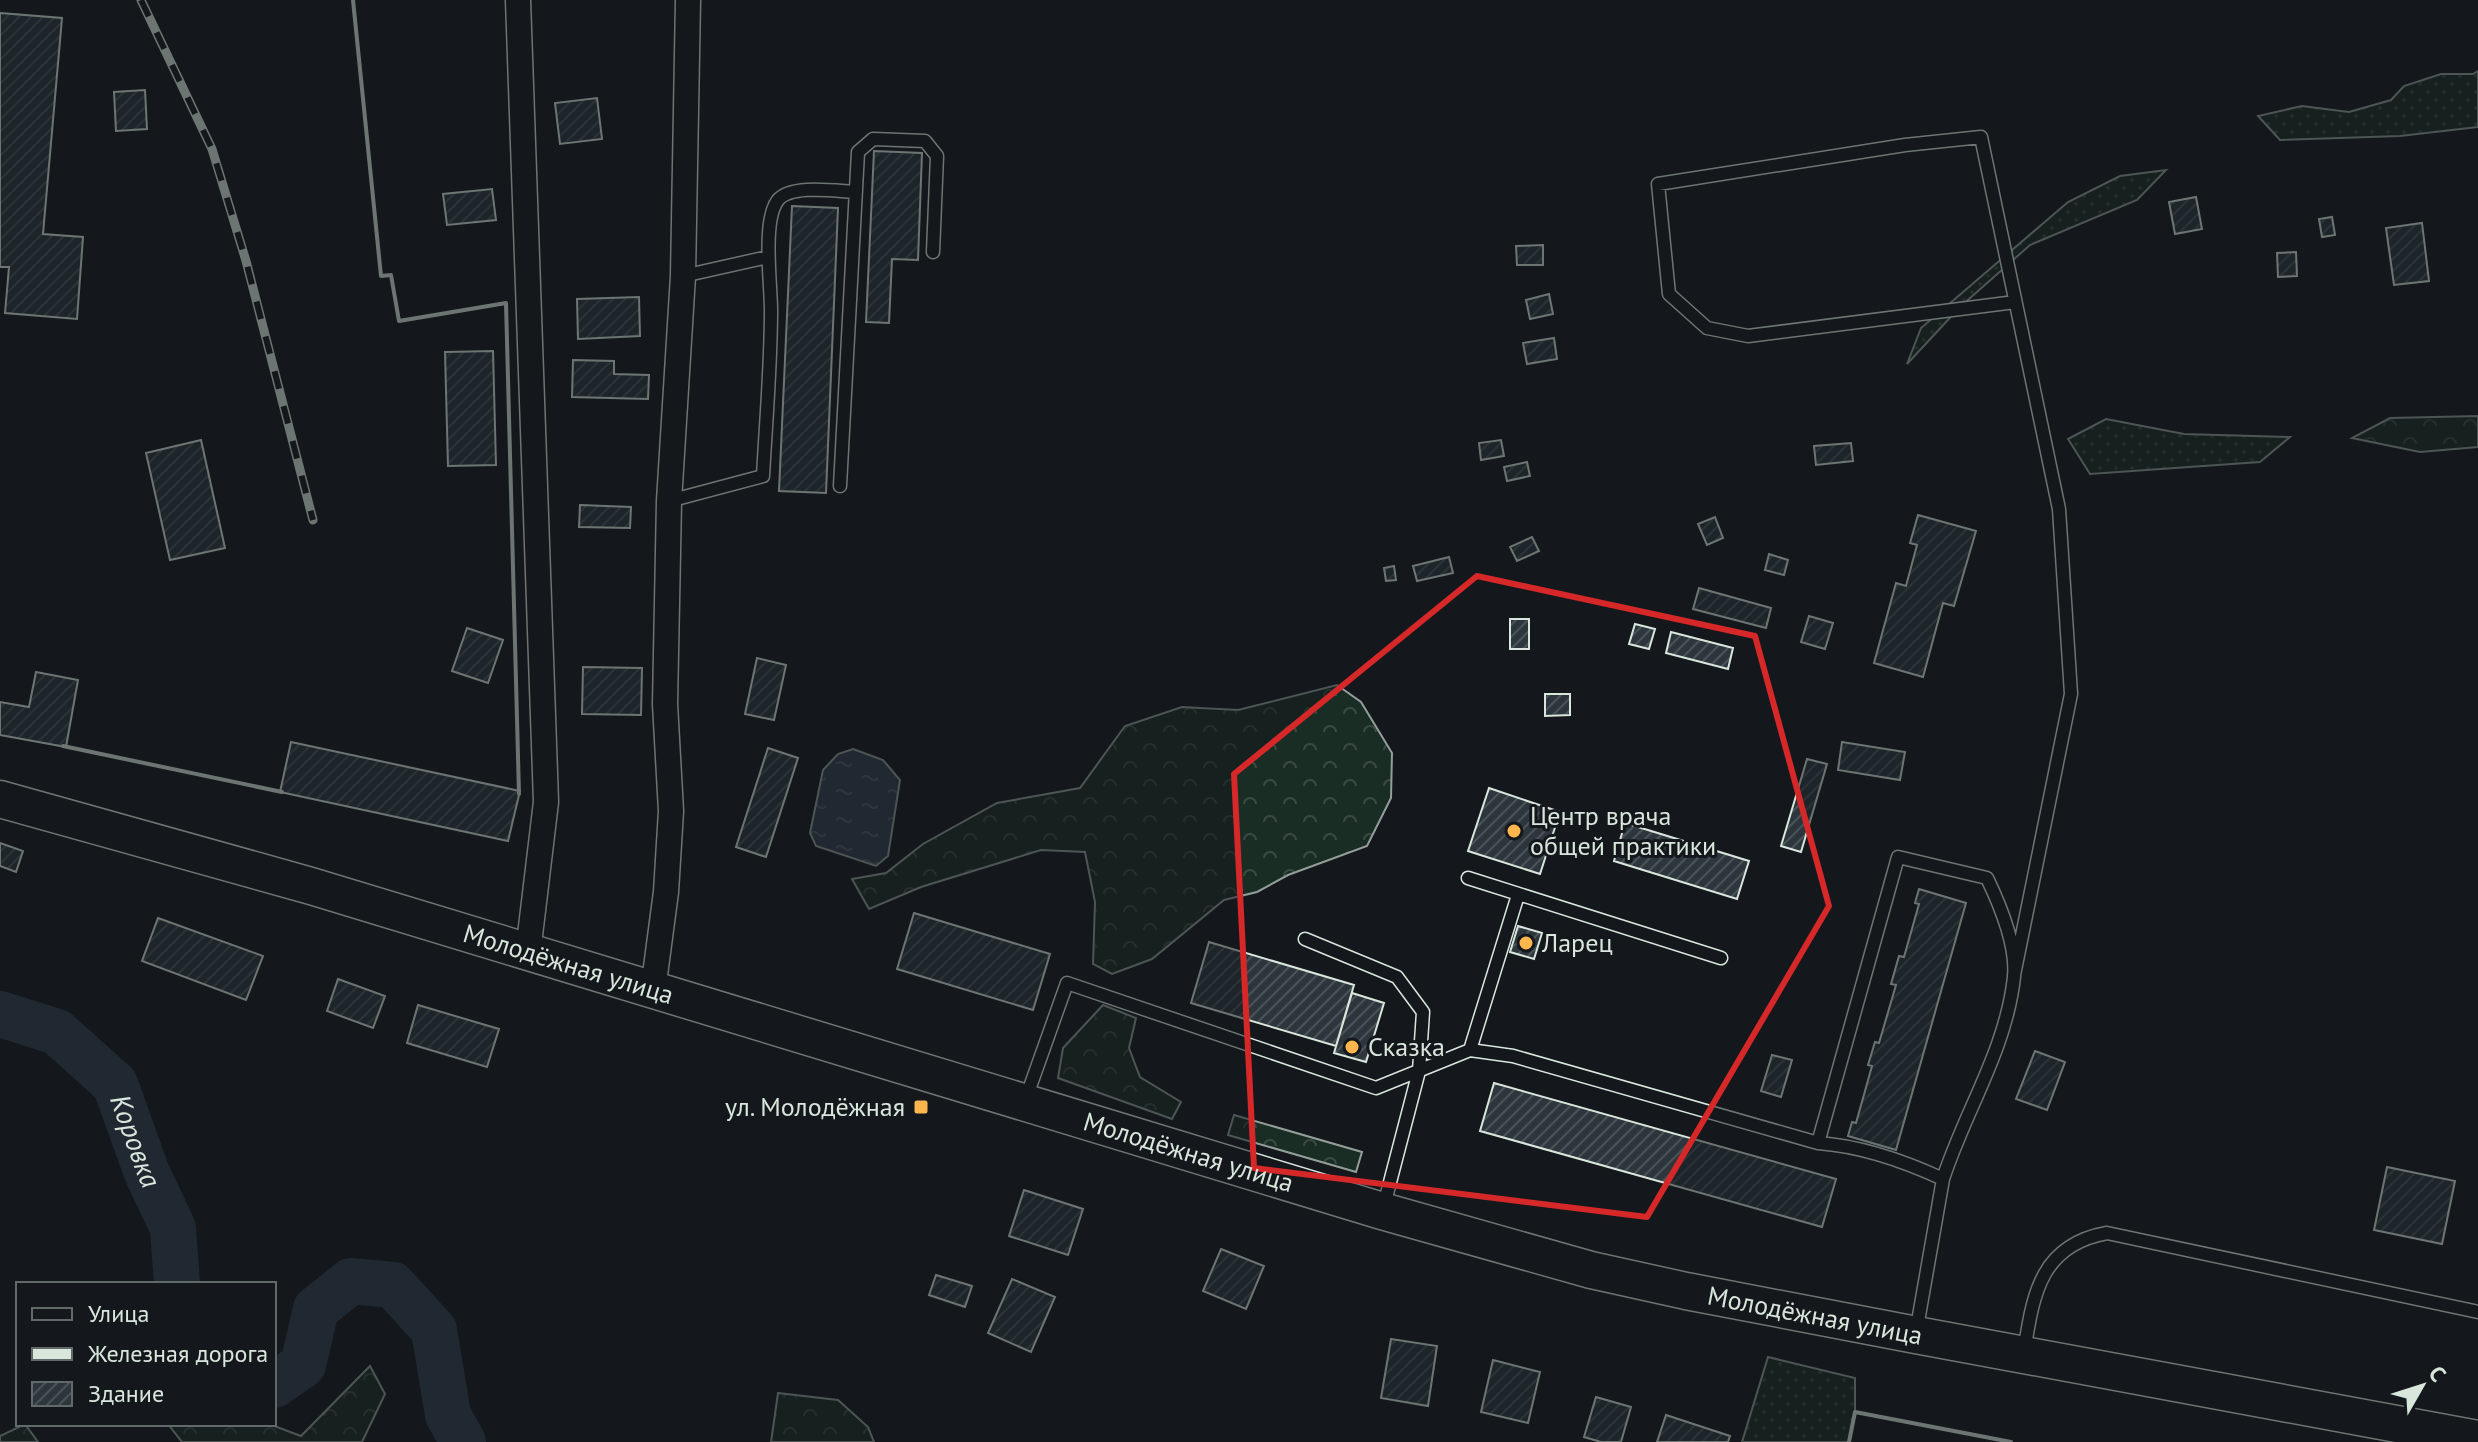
<svg xmlns="http://www.w3.org/2000/svg" width="2478" height="1442" font-family="'PT Sans',sans-serif">
<style>
.grass{fill:url(#grass-dots);stroke:#939e99;stroke-width:2}
.forest{fill:url(#forest-crowns);stroke:#939e99;stroke-width:2}
.water{fill:url(#water-ripples);stroke:#939e99;stroke-width:2}
.lines{fill:none;stroke-linecap:round;stroke-linejoin:round}
.river{stroke:#2f3f4d;stroke-width:46}
.building{fill:url(#building-hatch);stroke:#d8e6dc;stroke-width:2}
.service-casing{stroke:#d8e6dc;stroke-width:15}
.minor-casing{stroke:#d8e6dc;stroke-width:27}
.primary-casing{stroke:#d8e6dc;stroke-width:39}
.service{stroke:#14181c;stroke-width:12}
.minor{stroke:#14181c;stroke-width:24}
.primary{stroke:#14181c;stroke-width:36}
.rail-casing{stroke:#d8e6dc;stroke-width:9}
.rail{stroke:#14181c;stroke-width:6;stroke-dasharray:18;stroke-linecap:butt}
.wall{stroke:#d8e6dc;stroke-width:4}
.marked{fill:none;stroke:#d62828;stroke-width:6;stroke-linejoin:round}
.poi-dot{fill:#ffb74d;stroke:#14181c;stroke-width:3}
.labels{text-anchor:middle;stroke-width:6;stroke-linejoin:round;paint-order:stroke}
.poi-label{font-size:26px;fill:#d8e6dc;stroke:#14181c;text-anchor:start}
.street-label{font-size:26px;fill:#d8e6dc;stroke:#14181c}
.water-label{font-size:28px;font-style:italic;fill:#d8e6dc;stroke:#14181c}
</style>
<defs>
<pattern id="grass-dots" width="8" height="8" patternUnits="userSpaceOnUse" patternTransform="scale(2)"><rect width="8" height="8" fill="#1a2d24"/><path d="M2 2h.1M6 6h.1" fill="none" stroke="#3b4b43" stroke-width="1.8" stroke-linecap="round"/></pattern>
<pattern id="forest-crowns" width="20" height="18" patternUnits="userSpaceOnUse" patternTransform="scale(2)"><rect width="20" height="18" fill="#1a2d24"/><path d="M2 6a3 3 0 1 1 6 0M12 15a3 3 0 1 1 6 0" fill="none" stroke="#3b4b43"/></pattern>
<pattern id="water-ripples" width="26" height="14" patternUnits="userSpaceOnUse" patternTransform="scale(2)"><rect width="26" height="14" fill="#2f3f4d"/><path d="M2 4q2-2 4 0t4 0M15 11q2-2 4 0t4 0" fill="none" stroke="#4c5b66"/></pattern>
<pattern id="building-hatch" width="6" height="6" patternUnits="userSpaceOnUse" patternTransform="scale(2)"><rect width="6" height="6" fill="#2c363c"/><path d="M-1 1l2-2M0 6l6-6M5 7l2-2" fill="none" stroke="#4a5358"/></pattern>
</defs>
<rect width="100%" height="100%" fill="#14181c"/>
<path class="grass" d="M2478,71V127L2400,136L2280,140L2258,116L2302,106L2349,112L2391,100L2404,86L2441,74H2473Z
M2166,170L2137,200L2030,245L1960,307L1907,364L1921,328L2068,202L2120,176Z
M2106,419L2184,434L2290,437L2260,462L2090,474L2068,439Z
M1768,1357L1855,1378V1412L1849,1442H1742Z"/>
<path class="forest" d="M2478,416V447L2420,452L2352,438L2390,418Z
M1337,685L1361,702L1392,753L1391,798L1367,846L1288,875L1257,892L1224,900L1152,959L1112,974L1093,964L1095,902L1085,852L1041,850L921,887L869,909L852,879L886,873L923,844L997,803L1080,788L1125,726L1182,707L1238,710Z
M1103,1005L1136,1018L1129,1048L1140,1077L1181,1102L1172,1119L1058,1078L1063,1048Z
M1234,1115L1362,1152L1356,1172L1228,1135Z
M370,1366L385,1394L362,1442H182L168,1424H269L301,1436Z
M778,1393L838,1400L868,1427L874,1442H771Z
M25,1424L38,1442H0V1436Z"/>
<path class="water" d="M853,749L883,760L900,780L888,856L876,866L816,846L810,833L823,770L838,754Z"/>
<g class="lines">
<g class="river">
<path id="s1" d="M0,1014L57,1032L115,1084L147,1173L173,1228L177,1284"/>
<path d="M274,1385L303,1365L316,1309L351,1281L393,1285L434,1330L448,1415L463,1442"/>
</g>
</g>
<path class="building" d="M0,13L62,18L43,234L83,237L77,319L5,313L9,267H0Z
M145,90L147,129L116,131L114,92Z
M597,98L602,139L560,144L555,103Z
M874,151L922,153L918,260L892,259L889,323L866,322Z
M492,189L496,220L447,225L443,194Z
M2196,197L2202,229L2175,234L2169,202Z
M792,206L838,208L826,493L779,491Z
M2332,217L2335,235L2322,237L2319,219Z
M2422,223L2429,281L2394,285L2386,228Z
M1543,245V265H1517L1516,246Z
M2296,252L2297,276L2278,277L2277,253Z
M1549,294L1553,314L1530,319L1526,300Z
M639,297L640,336L578,339L577,299Z
M1554,338L1557,359L1527,364L1523,343Z
M493,351L496,465L448,466L445,352Z
M573,360L614,361V374L649,375L648,399L572,397Z
M201,440L225,548L170,560L146,453Z
M1501,440L1504,456L1481,460L1479,443Z
M1851,443L1853,461L1816,465L1814,446Z
M1527,462L1530,476L1507,481L1504,467Z
M580,505L631,507L630,528L579,527Z
M1918,515L1976,531L1954,606L1943,603L1923,677L1874,663L1896,583L1906,586L1917,545L1910,543Z
M1715,517L1723,538L1707,545L1698,524Z
M1532,537L1539,551L1517,561L1510,547Z
M1769,554L1788,560L1784,575L1765,570Z
M1449,557L1453,573L1417,581L1413,566Z
M1394,566L1396,580L1386,581L1384,568Z
M1699,588L1771,608L1766,628L1693,609Z
M1809,616L1833,623L1825,649L1801,642Z
M1510,619H1529V649H1510Z
M1635,624L1655,629L1649,649L1629,644Z
M467,628L503,640L488,683L452,671Z
M1671,632L1733,648L1728,669L1666,653Z
M757,658L786,665L774,720L745,714Z
M583,667L642,668L641,715L582,714Z
M36,672L78,680L66,747L0,735V702L29,707Z
M1545,694H1570V715L1545,716Z
M291,742L520,791L508,841L280,792Z
M1842,742L1905,752L1900,780L1838,770Z
M768,748L798,758L766,857L736,847Z
M1807,759L1827,764L1801,852L1781,846Z
M1489,788L1560,812L1540,874L1468,851Z
M1625,823L1749,861L1737,899L1614,861Z
M0,843L23,851L16,872L0,866Z
M1919,889L1966,903L1896,1150L1848,1136L1852,1122L1856,1123L1872,1066L1868,1065L1875,1042L1879,1043L1896,985L1891,984L1899,956L1904,957L1919,904L1915,903Z
M914,913L1050,954L1033,1010L897,969Z
M158,918L263,956L246,1000L142,961Z
M1518,926L1542,933L1534,959L1510,952Z
M1209,942L1354,985L1336,1046L1191,1003Z
M338,979L385,996L373,1028L327,1011Z
M1352,993L1384,1003L1366,1062L1334,1053Z
M418,1005L499,1029L487,1067L407,1043Z
M2035,1051L2065,1062L2047,1110L2016,1099Z
M1772,1055L1792,1060L1781,1097L1761,1091Z
M1494,1083L1836,1179L1822,1227L1480,1131Z
M2387,1167L2455,1181L2442,1244L2374,1230Z
M1024,1190L1083,1209L1068,1255L1009,1236Z
M1221,1249L1264,1266L1246,1309L1203,1291Z
M936,1275L972,1286L965,1307L929,1295Z
M1012,1279L1055,1297L1031,1352L988,1333Z
M1391,1339L1437,1346L1428,1406L1381,1398Z
M1493,1360L1540,1372L1528,1423L1481,1412Z
M1596,1397L1631,1407L1621,1442H1601L1584,1437Z
M1666,1415L1730,1436L1728,1442H1657Z"/>
<g class="lines">
<g class="service-casing">
<path id="service" d="M683,276L768,257
M840,486L858,152L873,139L925,141L937,156L933,252
M669,501L763,476C766,421 771,365 771,310C771,284 762,220 778,200C791,184 836,191 856,192
M1468,878L1721,958
M1518,895L1470,1050L1513,1056L1818,1143C1861,1146 1904,1161 1943,1179
M1305,939L1397,977L1423,1012L1419,1071L1383,1209
M2014,975L2071,694L2059,509L1981,137L1905,145L1658,184L1669,294L1707,328L1748,336L2015,302
M1025,1101L1067,983L1376,1088L1470,1050
M1818,1143L1898,857L1987,878C2000,905 2017,947 2014,977C2006,1050 1965,1111 1943,1179L1916,1333
M2024,1352C2033,1295 2040,1245 2107,1233L2478,1312"/>
</g>
<g class="minor-casing">
<path id="minor" d="M518,0L546,802L528,952
M653,990L666,892L671,811L665,704L669,501L683,276L688,0"/>
</g>
<g class="primary-casing">
<g id="primary">
<path id="s2" d="M0,799L311,886L1382,1211L1591,1270L1686,1291L1916,1335L2478,1439"/>
</g>
</g>
<use href="#service" class="service"/>
<use href="#minor" class="minor"/>
<use href="#primary" class="primary"/>
<g class="rail-casing">
<path id="rail" d="M141,0L212,149L246,261L313,520"/>
</g>
<use href="#rail" class="rail"/>
<path class="wall" d="M353,0L381,276L391,275L399,321L506,303L519,794
M63,746L282,792
M1849,1442L1855,1412L2011,1442"/>
</g>
<path d="M0 0H2478V1442H0ZM1477,576L1755,636L1829,906L1647,1217L1254,1168L1234,774Z" fill="#14181c" fill-opacity=".55" fill-rule="evenodd"/>
<path class="marked" d="M1477,576L1755,636L1829,906L1647,1217L1254,1168L1234,774Z"/>
<g class="poi-dot">
<circle cx="1514" cy="831" r="8"/>
<circle cx="1526" cy="943" r="8"/>
<circle cx="1352" cy="1047" r="8"/>
<rect x="913" y="1099" width="16" height="16" rx="4"/>
</g>
<g class="labels">
<g class="poi-label">
<text x="1530" y="825">Центр врача<tspan x="1530" dy="30">общей практики</tspan></text>
<text x="1542" y="952">Ларец</text>
<text x="1368" y="1056">Сказка</text>
<text x="905" y="1116" text-anchor="end">ул. Молодёжная</text>
</g>
<g class="street-label">
<text dy="9" stroke="none"><textPath href="#s2" startOffset="592">Молодёжная улица</textPath></text>
<text dy="9" stroke="none"><textPath href="#s2" startOffset="1240">Молодёжная улица</textPath></text>
<text dy="9" stroke="none"><textPath href="#s2" startOffset="1888">Молодёжная улица</textPath></text>
</g>
<g class="water-label">
<text dy="10" stroke="none"><textPath href="#s1" startOffset="198">Коровка</textPath></text>
</g>
</g>
<rect x="16" y="1282" width="260" height="144" fill="#14181c" stroke="#626a69" stroke-width="2"/>
<rect x="32" y="1308" width="40" height="12" fill="#14181c" stroke="#626a69" stroke-width="2"/>
<text x="88" y="1322" font-size="24" fill="#d8e6dc">Улица</text>
<rect x="32" y="1348" width="40" height="12" fill="#d8e6dc" stroke="#626a69" stroke-width="2"/>
<text x="88" y="1362" font-size="24" fill="#d8e6dc">Железная дорога</text>
<rect x="32" y="1382" width="40" height="24" fill="url(#building-hatch)" stroke="#626a69" stroke-width="2"/>
<text x="88" y="1402" font-size="24" fill="#d8e6dc">Здание</text>
<g transform="translate(2422 1386) rotate(51)" stroke="#14181c" stroke-width="6" paint-order="stroke">
<path d="M0-6L14 30L0 20L-14 30Z" fill="#d8e6dc"/>
<text y="-12" font-size="22" font-weight="bold" text-anchor="middle" fill="#d8e6dc">С</text>
</g>
</svg>
